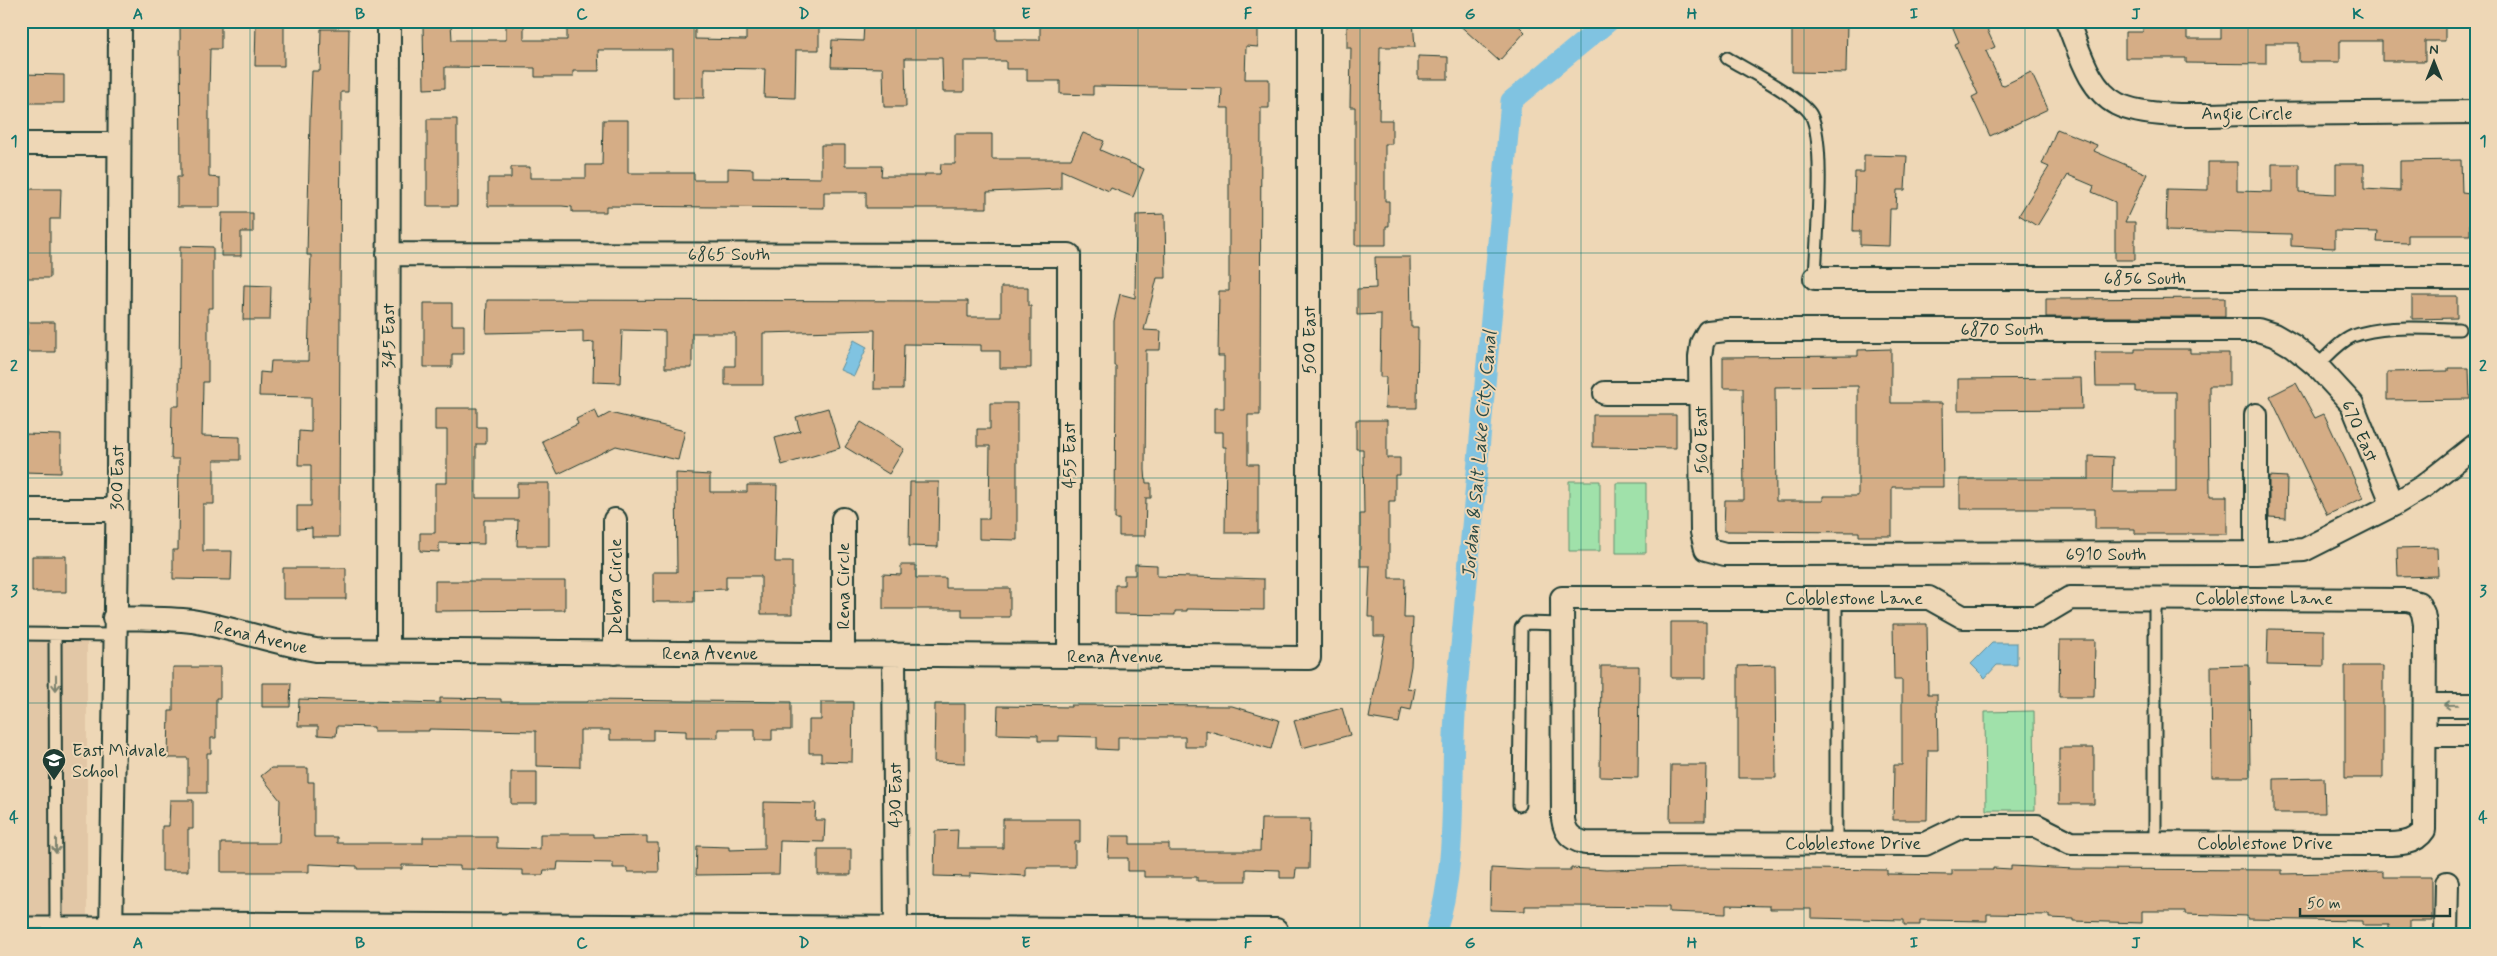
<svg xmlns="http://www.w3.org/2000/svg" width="2497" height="956" font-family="Mynerve,sans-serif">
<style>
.built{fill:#e2c7a6}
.green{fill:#a0e1aa;stroke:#608f6f}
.water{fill:#80c3e1;stroke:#598d9c}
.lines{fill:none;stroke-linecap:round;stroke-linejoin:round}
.canal{stroke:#80c3e1;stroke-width:21}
.building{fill:#d5ad86;stroke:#1f3d34;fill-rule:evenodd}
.service-casing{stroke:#1f3d34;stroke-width:15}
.minor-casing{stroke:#1f3d34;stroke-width:26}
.service{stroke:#eed7b6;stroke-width:11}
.minor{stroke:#eed7b6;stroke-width:22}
.oneway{stroke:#7c826e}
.grid{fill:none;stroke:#0f766e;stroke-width:1;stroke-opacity:0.55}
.labels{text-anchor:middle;stroke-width:4;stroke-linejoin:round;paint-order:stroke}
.street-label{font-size:18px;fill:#1f3d34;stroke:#eed7b6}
.poi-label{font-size:18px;fill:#1f3d34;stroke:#eed7b6;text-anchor:start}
.water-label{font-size:19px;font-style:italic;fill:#294a45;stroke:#eed7b6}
.neatline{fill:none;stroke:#0f766e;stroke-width:2}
.grid-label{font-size:16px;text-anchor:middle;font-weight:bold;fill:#0f766e}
</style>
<rect width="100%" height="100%" fill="#eed7b6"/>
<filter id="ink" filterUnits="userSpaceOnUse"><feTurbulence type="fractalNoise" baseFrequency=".02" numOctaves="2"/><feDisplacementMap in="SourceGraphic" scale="10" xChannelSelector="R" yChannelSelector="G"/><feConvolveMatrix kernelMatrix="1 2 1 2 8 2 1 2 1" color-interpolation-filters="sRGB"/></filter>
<g filter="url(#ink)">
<path class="built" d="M21,626L87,627V935H21Z"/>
<path class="green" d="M1569,481H1600V551H1569Z
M1616,483H1646V553H1616Z
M2034,711L2035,810H1986L1985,712Z"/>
<path class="water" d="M854,340L867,347L854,376L840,370Z
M1992,643H2017V665H1997L1985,678L1971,664Z"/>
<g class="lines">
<path class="canal" d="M1435,935C1460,859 1449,779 1456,701C1474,501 1493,301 1511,101L1609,21"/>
</g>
<path class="building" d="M180,21H205V25H221V49H210L209,92V177L220,178V207H177V177H181Z
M598,21L695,22V39L746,40V24L819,21V50H796L795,98L764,97L765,69L704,68V98H673V50H598L599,71H573V77H535V68L445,67V88L424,89L423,23H451L452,40H506V24H524V40H567V24H598Z
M896,21L996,22V40H1040V24H1072V22L1258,21V47L1246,46L1245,79H1269V108H1261L1260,415H1248V464H1258V533H1225L1226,447H1223V432H1214V408H1224V356H1218L1219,291H1229V108H1221L1222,88L1093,86V95L1060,94V81H1027V69H1006V61H964V92H943L942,58H905L906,107H884L883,68L831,67L832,40L863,41L864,24H896Z
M1347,21H1413L1415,47H1380L1379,120H1392V144H1385V201H1389V226H1386V245H1355V107H1350L1351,48H1347Z
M1455,21H1514L1525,32L1499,61Z
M1792,21H1847L1846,73L1792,72Z
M1950,21H1983L1995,47L1986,51L2001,84L2004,85L2031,72L2048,109L1990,136L1972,97L1978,94L1955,44L1959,42Z
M2143,21H2187V39H2221V21L2382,23L2445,21V41H2425V61H2382V41H2340V62H2299V43H2266V64L2186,63V58H2125V32H2143Z
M256,23H284V66H255Z
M321,29H349L348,92H341L339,537H312V528L297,529V506H311V465H298L299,431L311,432V397L259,396L260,372L270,373L271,361H308L311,255H307L310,118L312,71H320Z
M1418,56L1448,57V79H1418Z
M21,74L64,75V103H21Z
M427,119H457V206H427Z
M603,120H628V173H694V180H728V168L753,169V177L821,178V145H845V166H882L881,176H925V174H940L941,164H955V134H992V159H1071L1083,133L1104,141L1100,150L1144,169L1133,197L1111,188L1109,191L1061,170V189L987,192V208H866V192H824V208L606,206V212H572V207L562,206H488V178H511V167H530V178H586V165H602Z
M2057,129L2097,145L2094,151L2147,174L2125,222H2135V260H2115V202L2092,192L2094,186L2068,175L2037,226L2019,215L2049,167L2042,164Z
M1864,155L1907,156L1905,190H1897L1896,209H1890L1889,246L1860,245V231H1853L1855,172H1864Z
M2461,160L2462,193L2470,194V235H2408V243L2377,242L2378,232L2335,231V248L2291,246V234L2166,231L2167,189L2208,190V162H2237V191L2272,192V164H2299V192L2336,194V164H2364V189L2400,191V161Z
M21,189H61L60,219H50V278H21Z
M222,213H253V232H241V256H221Z
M1165,214L1166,278H1157L1144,330L1161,331L1160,350H1146L1145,470L1146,483H1151V498H1146L1145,536H1119V519H1115L1116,366H1114V321L1120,294L1135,298L1136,215Z
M180,246L213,247V308H208V382H203L202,436L240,437V460H214V504H203V551H232L231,580L173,579V550H178L179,459H171L172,406H179Z
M1375,257H1410L1411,327H1418L1417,408H1385L1386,377H1380L1381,314L1357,315V289L1376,288Z
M244,285L271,286L270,320H243Z
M1001,287H1028V306H1031V368H1000V351H981V345L904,344L903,389H874L875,330L763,333V385H725V366H735V333H692V368H665V331L622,330L620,383L593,382L594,342L583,343V331L486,333L487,300L968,301V317H1001Z
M2412,296H2457V318L2412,319Z
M2225,298V317H2046V299Z
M424,303H452V325H464V354H452V367H424Z
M27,322H55V352H21V335H27Z
M1891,349V403H1942L1943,487H1892V536H1859V532L1724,531L1725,500H1744L1743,388H1723V357L1858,356V350ZM1858,386V496H1823V501H1776L1775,387Z
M2135,349H2190V353H2229V386H2209L2210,496H2227V534H2135V529H2095V509H1960V479H2089V456L2113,457L2112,492H2176V392H2136V386H2096L2095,352H2135Z
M2448,368H2469L2470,399L2387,400V372L2448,371Z
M2081,378L2082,409L1958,410V379Z
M2296,383L2315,418L2324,414L2363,498L2327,515L2270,396Z
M990,403H1017V540L979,539V519H989L990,446H977V429H990Z
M435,408H477V427H486V444H476V498H517V483H549V546H517L518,520H484V544L439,543V552L420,551V533H435V483H447V430H435Z
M828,408L840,448L782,465L775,438L800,431L796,417Z
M595,410L599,419L610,413L685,431L678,460L616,446L558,474L542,441L578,424L576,419Z
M1593,415H1676V448L1593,447Z
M1356,420H1387V458H1400V475H1395V501H1389V578H1405L1404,618H1413L1411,666L1407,688L1415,689L1411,710L1402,708L1399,723L1369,718L1385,636H1374V617H1368L1370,566H1360V514H1364L1363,449H1356Z
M861,422L904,449L889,474L845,447Z
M24,434L61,435V473L23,472Z
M676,473L710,475V492H747V485H777L775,562H792V614H761V576H726V589L694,590V602H653V572H677Z
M2269,476L2287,477L2286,518L2269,517Z
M910,482H939L938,547L909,546Z
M2437,547L2438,576L2398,577L2397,548Z
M32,556H66V592H32Z
M1135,564L1157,565V576L1264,579V610L1187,609V611H1175V615L1115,614V585H1124V575H1135Z
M901,565H916V578H946V588H1010V617H962V609H883V574L901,575Z
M283,568H346V599H283Z
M435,581H565V610L435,611Z
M1671,622H1706V678H1671Z
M1893,624H1927L1928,694H1937L1938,750H1928L1927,820H1893L1894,765H1902V680H1894Z
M2268,629L2324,630V666L2267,665Z
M2060,640H2095L2094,697H2059Z
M1775,665L1776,778H1738V666Z
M2249,665L2250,777H2212L2211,666Z
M1601,666H1639L1638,778L1600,777Z
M2345,666H2383V778H2345Z
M173,667H220V698H216V738H211V753H207V793H188V758H168L169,711H173Z
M262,683H291L290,707H262Z
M440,698L501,699V702H588V700L791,702V730H772V740H755V729H718V738H686V731L653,730V740H610V730H580V767L536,766V731L429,729V731H374V727L337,726L336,736L318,735V726H298L299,699L440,703Z
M821,702H853L852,762L821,761V753H809V720H821Z
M935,704H965V763L934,762Z
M1071,705L1232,706L1279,720L1271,749L1206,730V747H1185V737H1118V750L1097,749V737L1059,736V741H1038V735L997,734L998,706L1071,707Z
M1342,708L1350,735L1302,748L1294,721Z
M2059,748H2094V804H2059Z
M1671,765H1706L1705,821H1670Z
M271,768H308V782H314V837H337V843H423V837H497V848L540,849V834H594V837L647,836V843H658L659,872H627V868H613V863L558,862L557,870H544L543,875H523V870L460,869V866L402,865V869H357V866L309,864V872H221V843H279L280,800L261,776Z
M511,772H537V804H511Z
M2324,778L2325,813H2274V779Z
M170,800H193V829H188V871H162V826H169Z
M764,802L816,803L815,820H825L824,842L780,841L779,874L696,875L697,846L729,847V850L764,849Z
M1003,819H1080V842H1075V867H1026V876L970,873V877L934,876L935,831L958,830L957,848H1003Z
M1261,819H1310L1309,869H1296L1295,878H1280V870L1246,869V881H1197V877H1144V871H1128V858H1108L1109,836H1130V844H1169V851H1260Z
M818,849H851V875H818Z
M2011,866L2074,869L2282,870V874L2383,872V877H2432V921H2410V930H2389V925H2362V921L2247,919V916L2185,914V911H2142V923L2073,921V919L2049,918V915L1987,914V921L1920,920V925H1904V920L1811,918V909H1770V906L1726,905V914L1669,912V907L1571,906H1525V911L1490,910L1491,868L1526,870H1571V868L1606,870L1691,868L1807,869L1887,870V874L1952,875V870H1993V868L2011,869Z"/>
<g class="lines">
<g class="service-casing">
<path id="service" d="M1727,58C1745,69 1802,98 1811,115C1826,143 1816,243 1815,278
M2317,366C2328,356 2339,342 2353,336C2385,324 2425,329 2459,329
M1836,598V844
M2155,598V843
M21,634L114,635
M55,634L56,923
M1519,805L1521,628L1525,623L1562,624
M21,923H111"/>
</g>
<g class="minor-casing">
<path id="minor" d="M2067,21C2079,49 2088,89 2117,104C2149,120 2216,114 2252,114C2327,113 2401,113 2476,112
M21,144H119
M388,254L1069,255V656
M1815,278H2476
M1605,393H1700
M2256,415V553
M2393,505L2352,404L2317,366L2293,346L2274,335L2258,330H1726L1708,332L1702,343L1700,357L1702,532L1706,549L1725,554L2256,553L2304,550L2393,505L2424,486L2476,445
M21,510H117
M843,519V654
M1562,598H1929L1963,617H2038L2070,598L2407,600L2418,603L2423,613L2425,624L2424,830C2414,846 2393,844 2375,844L2071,843L2037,826H1962L1925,844L1585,843C1571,839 1565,833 1563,819Z
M114,618C140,619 166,618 192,621C234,628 274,643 316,650L1309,658V21
M388,651L389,21
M615,653V520
M894,654L896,935
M2426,705H2476
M2426,735H2476
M111,923L1276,930
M111,935L118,476L120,21
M2446,935L2447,883"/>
</g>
<use href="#service" class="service"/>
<use href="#minor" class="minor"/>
</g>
<defs><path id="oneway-shaft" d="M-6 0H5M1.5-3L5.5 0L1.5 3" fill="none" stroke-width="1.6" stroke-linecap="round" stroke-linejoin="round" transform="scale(1.25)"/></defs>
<g class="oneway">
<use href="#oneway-shaft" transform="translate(56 683) rotate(90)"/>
<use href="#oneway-shaft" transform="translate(2451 705) rotate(179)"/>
<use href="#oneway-shaft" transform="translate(56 846) rotate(90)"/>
</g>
</g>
<path class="grid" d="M250,21V935M472,21V935M694,21V935M916,21V935M1138,21V935M1360,21V935M1581,21V935M1804,21V935M2025,21V935M2248,21V935M21,253H2476M21,478H2476M21,703H2476"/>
<defs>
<g id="school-pin" transform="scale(1.25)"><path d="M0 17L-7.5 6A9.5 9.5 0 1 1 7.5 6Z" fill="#1f3d34" stroke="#eed7b6"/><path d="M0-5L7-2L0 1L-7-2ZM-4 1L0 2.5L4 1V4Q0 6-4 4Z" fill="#fff"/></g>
</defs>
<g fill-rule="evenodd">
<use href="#school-pin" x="54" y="760"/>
</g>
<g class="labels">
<g class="street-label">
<text x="2247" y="119">Angie Circle</text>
<text x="729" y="260">6865 South</text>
<text x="2145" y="284">6856 South</text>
<text x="2002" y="335">6870 South</text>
<text transform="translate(388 336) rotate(-90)" y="6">345 East</text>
<text transform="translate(1309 340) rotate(-90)" y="6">500 East</text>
<text transform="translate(2360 431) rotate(66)" y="6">670 East</text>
<text transform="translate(1701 440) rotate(-91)" y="6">560 East</text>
<text transform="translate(1069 455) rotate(-90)" y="6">455 East</text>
<text transform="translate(117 478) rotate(-89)" y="6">300 East</text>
<text x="2106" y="560">6910 South</text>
<text transform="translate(843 586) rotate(-90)" y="6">Rena Circle</text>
<text transform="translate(615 587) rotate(-90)" y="6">Debra Circle</text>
<text x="1854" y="604">Cobblestone Lane</text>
<text x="2264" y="604">Cobblestone Lane</text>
<text transform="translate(261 637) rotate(13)" y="6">Rena Avenue</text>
<text x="710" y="659">Rena Avenue</text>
<text x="1115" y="662">Rena Avenue</text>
<text transform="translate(895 795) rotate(-90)" y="6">430 East</text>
<text x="1853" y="849">Cobblestone Drive</text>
<text x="2265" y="849">Cobblestone Drive</text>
</g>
<g class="poi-label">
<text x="72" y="756">East Midvale<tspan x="72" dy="21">School</tspan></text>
</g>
<g class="water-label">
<text transform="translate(1478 455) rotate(-85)" y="7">Jordan &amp; Salt Lake City Canal</text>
</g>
</g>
<rect width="2497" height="956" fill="none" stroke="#eed7b6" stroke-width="55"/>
<g transform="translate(2434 62)" stroke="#eed7b6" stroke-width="4" paint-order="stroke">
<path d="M0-4L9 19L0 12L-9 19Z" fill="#1f3d34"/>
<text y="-8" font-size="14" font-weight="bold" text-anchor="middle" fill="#1f3d34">N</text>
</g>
<path d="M2300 908v8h150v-8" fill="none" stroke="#1f3d34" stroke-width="2.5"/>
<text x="2307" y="908" font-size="15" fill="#1f3d34" stroke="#eed7b6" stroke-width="4" paint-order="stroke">50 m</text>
<rect x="28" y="28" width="2442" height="900" class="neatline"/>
<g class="grid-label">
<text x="138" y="19">A</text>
<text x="360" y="19">B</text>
<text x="582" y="19">C</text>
<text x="804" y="19">D</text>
<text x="1026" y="19">E</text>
<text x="1248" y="19">F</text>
<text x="1470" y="19">G</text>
<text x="1692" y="19">H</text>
<text x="1914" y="19">I</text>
<text x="2136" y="19">J</text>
<text x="2358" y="19">K</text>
<text x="14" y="146">1</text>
<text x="2483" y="146">1</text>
<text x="14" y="371">2</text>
<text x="2483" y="371">2</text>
<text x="14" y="596">3</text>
<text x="2483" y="596">3</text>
<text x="14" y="822">4</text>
<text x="2483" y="822">4</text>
<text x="138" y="948">A</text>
<text x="360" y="948">B</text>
<text x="582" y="948">C</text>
<text x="804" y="948">D</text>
<text x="1026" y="948">E</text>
<text x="1248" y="948">F</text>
<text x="1470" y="948">G</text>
<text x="1692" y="948">H</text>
<text x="1914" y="948">I</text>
<text x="2136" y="948">J</text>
<text x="2358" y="948">K</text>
</g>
</svg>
